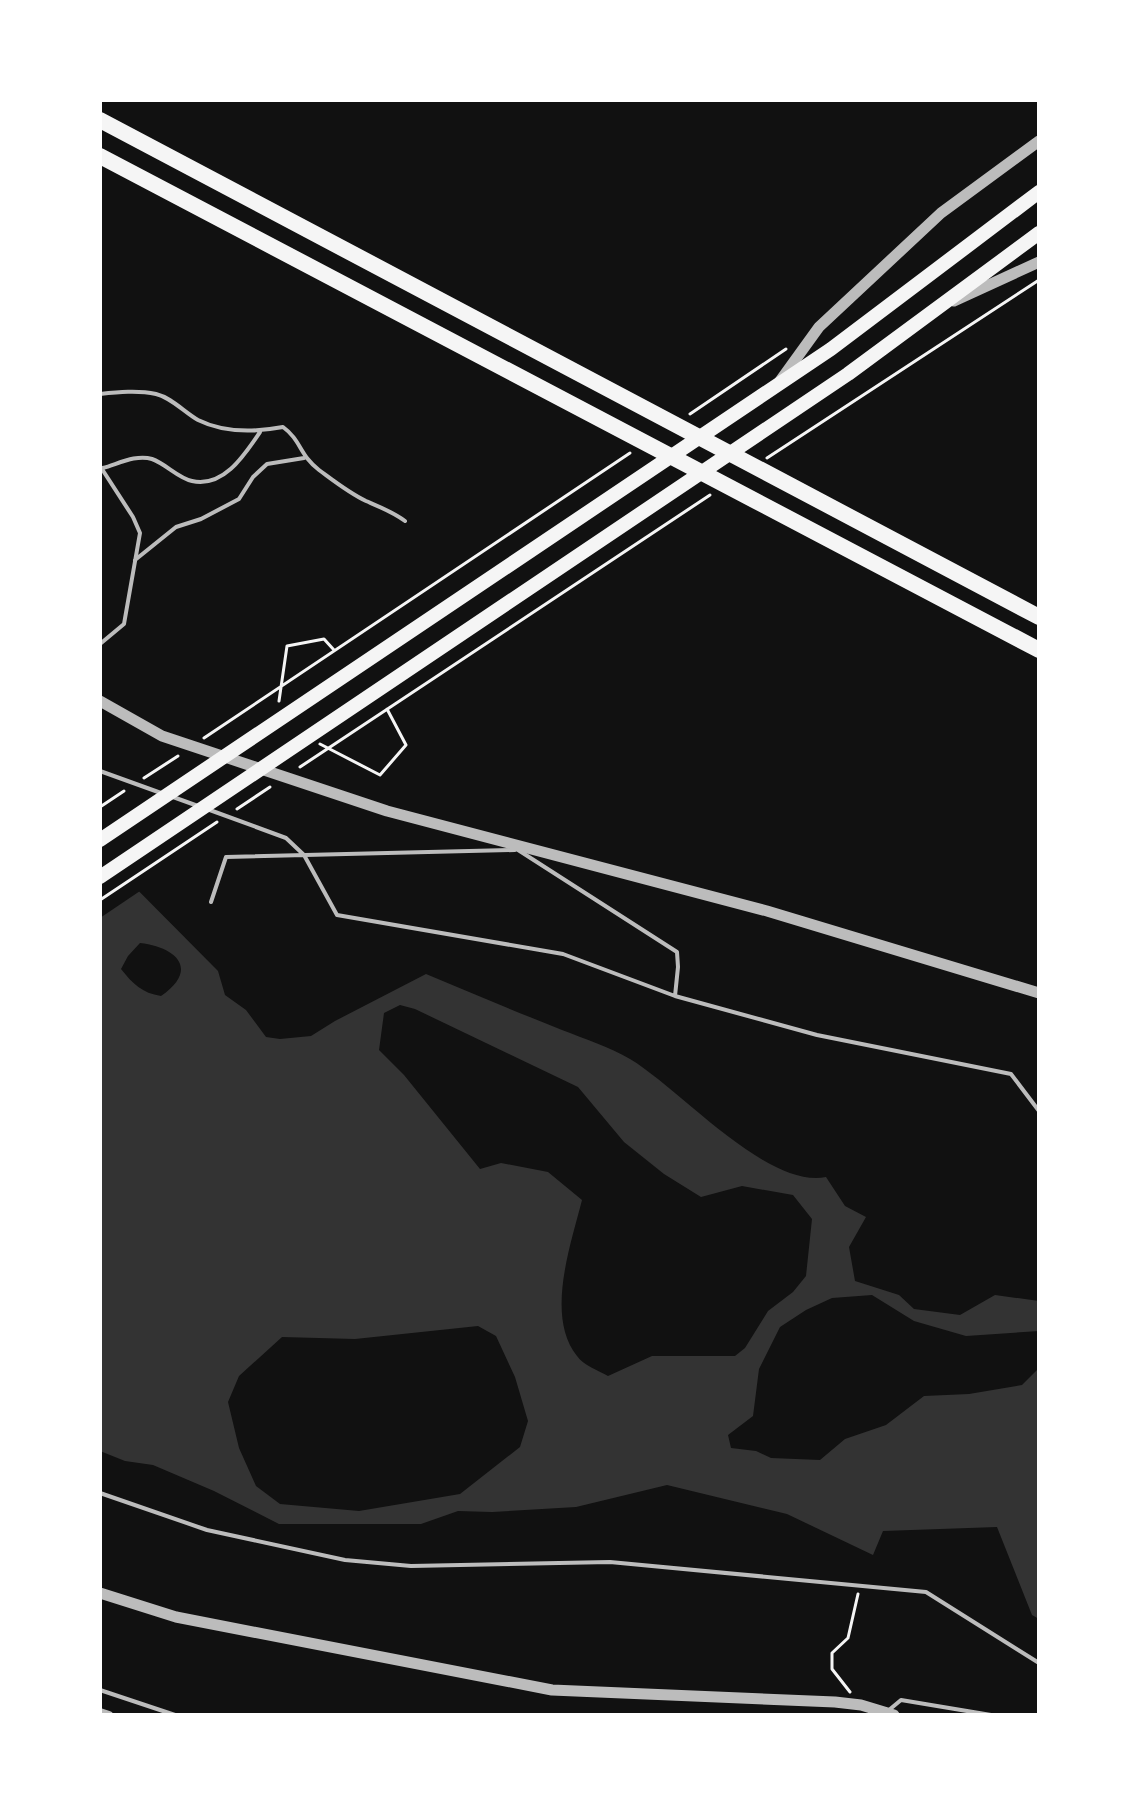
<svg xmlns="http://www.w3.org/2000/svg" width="1139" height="1815" font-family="'Open Sans',sans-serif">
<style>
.water{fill:#333;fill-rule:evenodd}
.pier{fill:#111}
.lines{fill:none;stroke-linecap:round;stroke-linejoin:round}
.path{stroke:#f5f5f5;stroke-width:3}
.service{stroke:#bcbcbc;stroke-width:4}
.minor{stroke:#bcbcbc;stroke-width:8}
.tertiary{stroke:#bcbcbc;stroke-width:11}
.primary{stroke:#f5f5f5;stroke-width:14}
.motorway{stroke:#f5f5f5;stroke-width:16}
</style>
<rect width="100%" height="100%" fill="#111"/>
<path class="water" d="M100,852L218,971L225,995L246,1010L266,1037L280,1039L311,1036L335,1021L426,974C471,993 517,1012 562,1030C585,1039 610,1047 630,1059C679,1088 767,1189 826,1177L845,1206L866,1217L849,1247L855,1281L899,1295L914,1309L960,1315L995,1295L1039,1301V1331L966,1336L914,1321L872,1295L832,1298L806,1310L780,1327L759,1369L753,1416L728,1435L731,1448L756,1451L771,1458L820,1460L845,1439L886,1425L924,1396L969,1394L1022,1385L1039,1368V1619L1032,1615L997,1527L883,1531L873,1555L787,1514L667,1485L576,1507L492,1512L458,1511L421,1524H279L214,1491L153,1465L125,1461L100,1451ZM140,943C176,947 200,969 161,996C142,993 133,984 121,969L128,956ZM400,1005L415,1009L578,1087L624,1142L664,1174L701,1197L742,1186L793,1195L812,1219L806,1276L793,1292L768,1311L745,1348L735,1356H652L608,1376C599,1371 583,1365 577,1356C545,1316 571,1244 582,1200L548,1172L501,1163L480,1169L404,1075L379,1050L384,1013ZM478,1326L496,1336L515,1377L528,1421L520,1447L460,1494L359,1511L280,1504L256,1486L239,1448L228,1402L239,1376L282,1337L355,1339Z"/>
<path class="pier" d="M100,848L143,889L100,918Z"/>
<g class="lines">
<path class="path" d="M690,414L786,349
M767,458L1039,280
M279,701L287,646L324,639L334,650
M204,738L630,453
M320,744L380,775L406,745L387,709
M300,767L710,495
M144,778L178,756
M100,807L124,791
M237,809L270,787
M100,900L217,822
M850,1692L832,1669V1653L848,1638L858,1594"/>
<path class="service" d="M100,394C118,392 138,390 156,394C172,398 184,412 198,420C224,433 256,432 283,427C301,440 300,456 319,470C334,481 349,493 366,501C380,507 393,512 405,521
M100,466L133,517L140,533L124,624L100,644
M103,468C118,464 136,454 152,459C166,464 178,478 192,481C224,488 245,454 260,432
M135,560L176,527L201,519L239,499L253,477L267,464L304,458
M100,771L161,793
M173,797L198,806
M207,809L286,838L304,855L337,915L563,954L675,996L817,1035L1011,1074L1039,1111
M515,848L677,952L678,967L675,996
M211,902L226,857L515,850
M100,1493L207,1530L345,1560L411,1566L610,1562L926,1592L1039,1663
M100,1690L175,1715
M889,1710L901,1700L991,1715"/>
<path class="minor" d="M100,1712L109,1715"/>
<path class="tertiary" d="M954,301L1039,262
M780,381L819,327L941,213L1039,141
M100,701L162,736L387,811L767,911L1039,993
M100,1593L176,1617L552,1690L835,1702L861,1705L894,1715"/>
<path class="primary" d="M100,840L831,349L1039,192
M100,877L848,374L1039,233"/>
<path class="motorway" d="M100,120L1039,617
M100,156L1039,650"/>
</g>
<rect width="1139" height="1815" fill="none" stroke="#ffffff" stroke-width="204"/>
</svg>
